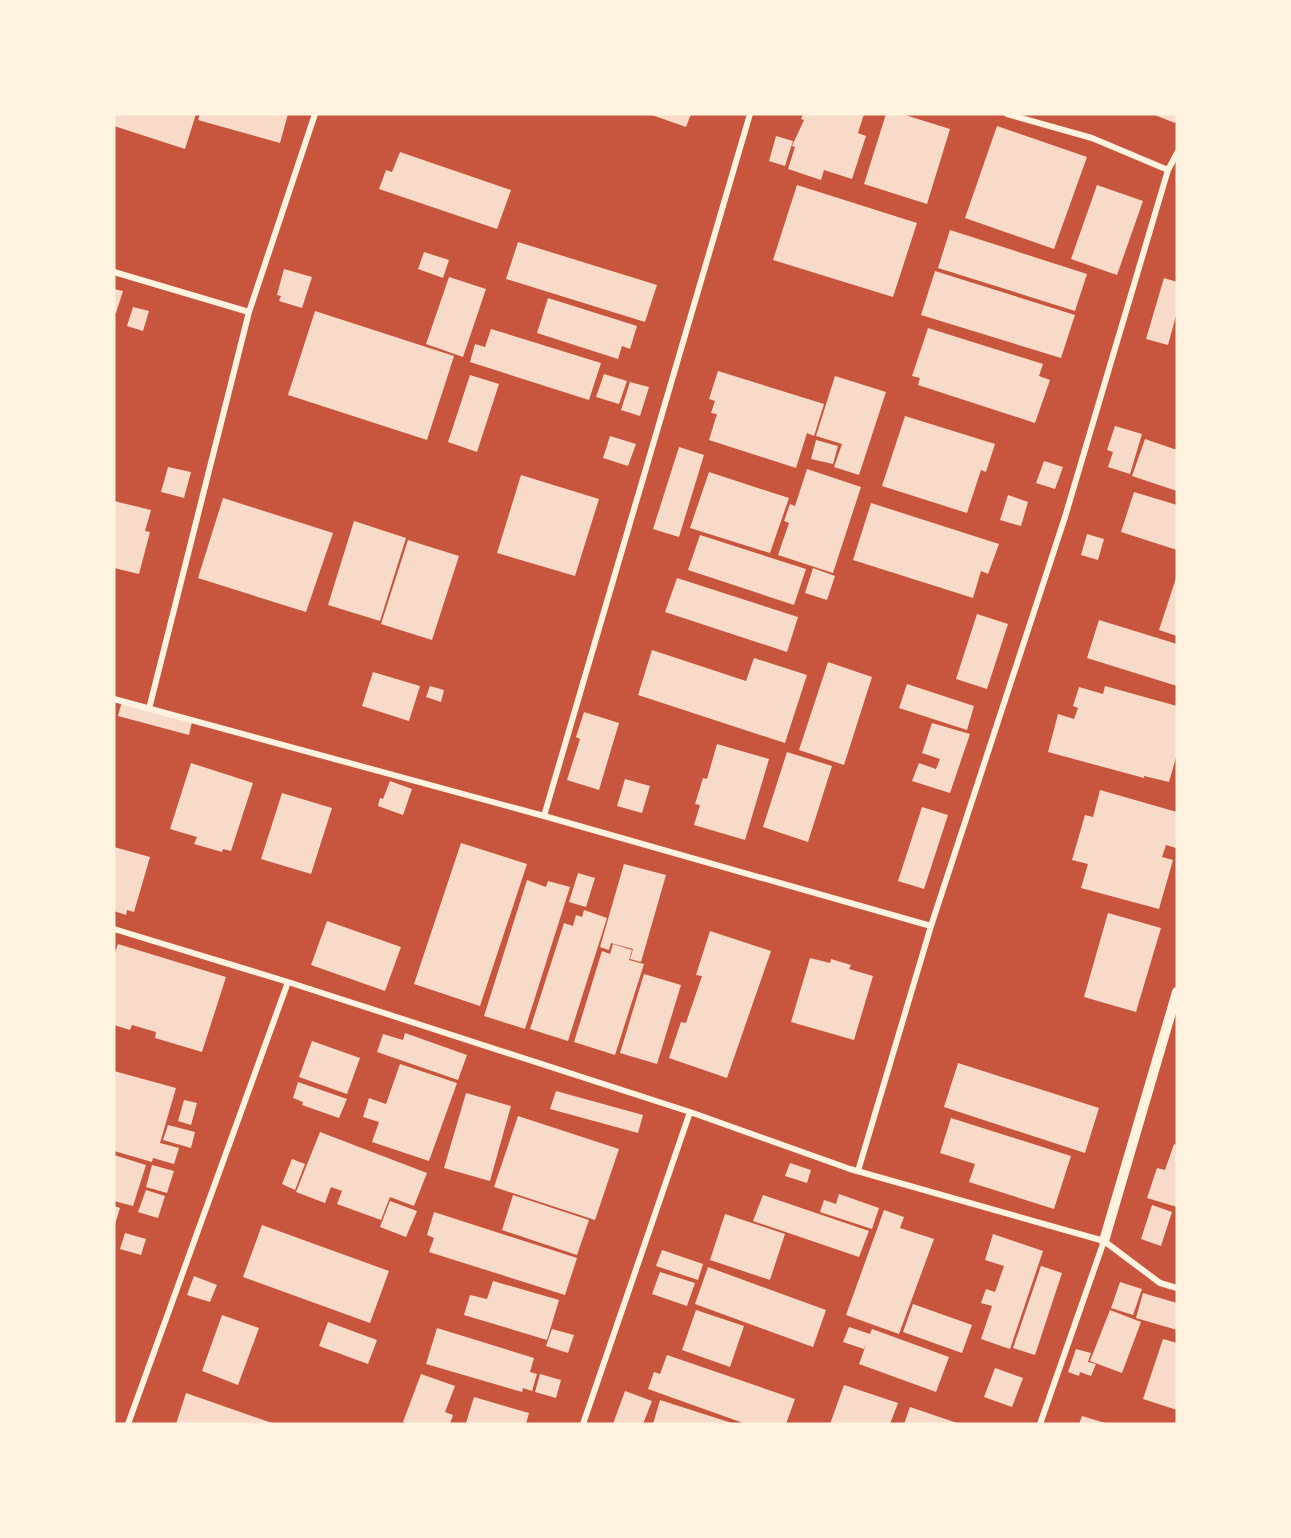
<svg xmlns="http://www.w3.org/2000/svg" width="1291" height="1538" font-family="Roboto,sans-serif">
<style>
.building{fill:#f7dbc8}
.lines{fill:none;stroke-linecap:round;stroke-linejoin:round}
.minor{stroke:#fff3e0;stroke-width:6}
.tertiary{stroke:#fff3e0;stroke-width:10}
</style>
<rect width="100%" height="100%" fill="#c8553d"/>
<path class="building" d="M114,114H196L185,149L114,126Z
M200,114H288L280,143L198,120Z
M649,114H691L686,127Z
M803,114H864L858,133L866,136L852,179L824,170L821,180L788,169L795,147L792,146L804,120L801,119Z
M886,114H902L950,129L927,204L864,184Z
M1152,114H1177V118L1175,123Z
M997,126L1087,157L1054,249L965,218Z
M776,136L793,141L785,166L769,161Z
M400,152L511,190L497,229L379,189L386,170L392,172Z
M797,185L917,223L893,297L773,260Z
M1097,185L1143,201L1117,275L1071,259Z
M950,230L1087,274L1075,311L938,268Z
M518,242L657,285L645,322L506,279Z
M424,252L449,260L443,278L418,269Z
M284,269L312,277L302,308L279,301L281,296L277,295Z
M935,271L1075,315L1061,358L921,315Z
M449,277L486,289L463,357L426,344Z
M1164,278L1177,282V312L1168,345L1146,339Z
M114,289L123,291L116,313H114Z
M548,298L637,326L630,349L622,346L618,359L537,333Z
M133,307L149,311L143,331L127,326Z
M315,311L454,356L427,440L288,395Z
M928,328L1043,364L1039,376L1050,380L1035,423L918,385L920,378L912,376Z
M491,329L601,363L589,400L470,362L475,344L485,347Z
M718,371L824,404L814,436L807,433L796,468L709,440L717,414L711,413L715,401L709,399Z
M604,374L627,381L619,404L596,397Z
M470,375L499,384L477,452L448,442Z
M835,376L886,392L859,475L834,467L842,444L816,436Z
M630,382L649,387L640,416L621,410Z
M905,416L995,444L986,472L981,470L967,513L882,486Z
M1115,426L1142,434L1130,474L1108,467L1113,452L1107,450Z
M610,436L636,444L628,466L603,458Z
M1145,439L1177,450V491L1132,476Z
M816,440L838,446L833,464L811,459Z
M679,447L704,455L679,537L653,529Z
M1044,461L1063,467L1055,489L1036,483Z
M168,467L191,472L184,498L161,492Z
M807,469L861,487L833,573L778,555L789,523L784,521L790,504L795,506Z
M709,472L789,498L770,553L690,528Z
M521,475L599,499L575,576L497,553Z
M1134,492L1177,505V550L1121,532Z
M1008,495L1028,502L1021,526L1000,520Z
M223,498L333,533L306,612L198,578Z
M114,501L151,510L145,531L150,532L139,574L114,568Z
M871,503L999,544L988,574L981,571L973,598L853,560Z
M354,521L406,538L380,621L328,605Z
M1087,534L1104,539L1098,560L1081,555Z
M700,535L806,569L794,605L688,570Z
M408,540L459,556L432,640L381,624Z
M813,568L835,576L827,600L805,593Z
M1177,575V636L1159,630Z
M677,578L798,617L787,652L665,612Z
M977,614L1008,624L987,689L956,679Z
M1099,620L1177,644V686L1087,658Z
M652,650L746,681L754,658L807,675L785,743L638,695Z
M828,662L872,677L844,765L799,750Z
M373,672L420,686L409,721L362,706Z
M907,684L974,706L967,730L899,708Z
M430,686L444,690L441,702L426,697Z
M1105,686L1177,706V754L1169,782L1144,776V778L1048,752L1058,714L1074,719L1078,708L1073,706L1079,687L1103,694Z
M122,701L192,722L189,735L118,716Z
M584,712L619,723L599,790L567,780L580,739L576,737Z
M932,723L970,734L950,793L912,781L919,763L936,769L940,759L922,753Z
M717,744L769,759L745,840L694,825L700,805L695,804L703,778L707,779Z
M787,752L832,766L808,842L763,827Z
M191,763L253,783L231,851L223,849L222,852L194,844L197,837L170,829Z
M625,779L650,786L642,813L617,806Z
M390,781L412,789L403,815L378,806L380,798L383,799Z
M1100,790L1177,812V846L1176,848L1166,845L1162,857L1173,860L1159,909L1081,888L1088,864L1072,860L1085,815L1093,817Z
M282,793L332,808L311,874L261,859Z
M922,807L948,815L924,889L898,881Z
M461,843L527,864L480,1006L414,984Z
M114,847L150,857L134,912L127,910L126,915L114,911Z
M624,864L666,875L641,962L630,959L633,949L611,943L609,950L600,947Z
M578,873L595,878L586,907L569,902Z
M527,880L546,887L548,881L570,887L525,1029L484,1016Z
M584,910L607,918L568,1041L530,1029L564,923L573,926L576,915L582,917Z
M1108,913L1161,928L1136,1012L1084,997Z
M327,921L401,947L385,991L311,965Z
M710,931L771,951L727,1078L669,1058L681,1022L686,1023L702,976L696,975Z
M118,944L226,977L202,1052L155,1038L156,1032L132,1025L130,1030L114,1025V956Z
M613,944L632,950L629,960L644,964L615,1055L574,1042L602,951L610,954Z
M810,958L830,963L831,959L851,965L849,969L873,976L854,1040L791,1022Z
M644,974L681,985L657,1064L620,1053Z
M405,1033L467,1055L458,1080L377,1052L383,1034L403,1040Z
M312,1041L360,1058L347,1094L299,1077Z
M958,1063L1099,1108L1085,1153L944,1107Z
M400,1064L457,1083L429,1161L372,1142L379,1122L363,1117L369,1098L386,1104Z
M114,1071L176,1088L160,1143L179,1148L174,1164L153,1158L152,1162L114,1151Z
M298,1082L347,1099L339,1118L302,1105L303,1102L293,1098Z
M556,1091L643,1115L638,1133L550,1109Z
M466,1093L511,1106L490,1181L444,1168Z
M184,1100L197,1103L191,1125L178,1121Z
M518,1116L619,1149L595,1220L494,1187Z
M951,1118L1071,1156L1054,1209L969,1182L975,1164L940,1153Z
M168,1125L195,1132L191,1148L163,1140Z
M320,1132L427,1173L414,1206L390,1197L381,1220L337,1204L342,1191L331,1187L325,1203L296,1192Z
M1174,1144L1177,1145V1207L1147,1198L1157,1168L1165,1170Z
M114,1155L146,1165L133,1206L114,1201Z
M292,1159L305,1164L295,1190L282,1184Z
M790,1163L811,1170L807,1183L785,1176Z
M152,1165L174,1171L167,1193L146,1187Z
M146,1190L165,1196L158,1218L138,1212Z
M839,1194L879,1208L872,1229L820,1212L824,1200L836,1204Z
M513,1195L589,1220L577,1255L502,1230Z
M763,1195L869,1231L859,1257L753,1221Z
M390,1201L417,1211L406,1237L380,1227Z
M1152,1205L1172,1212L1161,1246L1141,1239Z
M114,1206L120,1208L115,1224H114Z
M884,1210L904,1217L900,1228L934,1239L899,1334L846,1315Z
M434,1212L577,1258L565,1295L429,1252L434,1238L427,1235Z
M725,1214L785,1234L770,1280L710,1260Z
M262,1225L389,1271L370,1323L243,1277Z
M125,1233L146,1239L141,1255L120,1249Z
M993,1234L1043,1251L1010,1349L981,1339L992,1306L981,1303L986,1289L995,1292L1004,1266L985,1260Z
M662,1250L703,1264L698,1280L656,1266Z
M1041,1266L1062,1273L1035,1355L1013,1348Z
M708,1267L826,1310L813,1347L695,1304Z
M660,1272L695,1283L687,1306L652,1294Z
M194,1276L217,1285L210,1302L187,1295Z
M493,1281L559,1300L547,1340L464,1315L470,1295L487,1299Z
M1120,1282L1142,1289L1133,1315L1111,1308Z
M1143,1293L1177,1303V1330L1136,1318Z
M913,1304L972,1325L962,1353L903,1332Z
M696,1310L744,1326L730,1367L682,1350Z
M1110,1310L1141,1322L1122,1373L1090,1361Z
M222,1315L259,1328L238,1385L202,1371Z
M328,1322L377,1340L368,1364L319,1346Z
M849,1327L870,1334L872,1329L949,1357L936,1392L859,1364L867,1342L864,1349L843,1342Z
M437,1328L534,1358L530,1372L537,1374L532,1391L523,1388L522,1392L426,1364Z
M552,1329L574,1335L568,1353L546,1346Z
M1163,1339L1177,1343V1410L1143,1399Z
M1076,1349L1091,1353L1088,1362L1096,1364L1091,1376L1080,1372L1079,1376L1068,1372Z
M667,1355L795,1399L786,1424H746L648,1389L654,1372L660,1374Z
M995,1368L1023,1378L1012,1407L984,1397Z
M421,1374L455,1386L445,1412L453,1415L450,1424H408L403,1422Z
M540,1374L561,1380L556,1398L535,1392Z
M844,1385L898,1403L890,1424H830Z
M625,1391L652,1401L643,1424H613Z
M186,1393L275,1424H176Z
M474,1397L529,1413L526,1424L466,1423Z
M660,1400L735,1424H653Z
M910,1407L960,1424H904Z
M1082,1416L1105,1423V1424H1079Z"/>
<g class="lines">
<path class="minor" d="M1007,114L1092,138L1168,170
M114,272L249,312
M114,699L544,816L931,926
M149,709L249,312L315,114
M544,816L750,114
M114,929L288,982L690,1112L850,1169L1104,1241L1160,1283L1177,1288
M858,1171L931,926L1065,517L1168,170L1177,153
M128,1424L288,982
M583,1424L690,1112
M1040,1424L1104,1241"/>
<path class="tertiary" d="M1104,1241L1177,992"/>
</g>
<rect width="1291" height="1538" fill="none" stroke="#fff3e0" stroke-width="231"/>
</svg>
